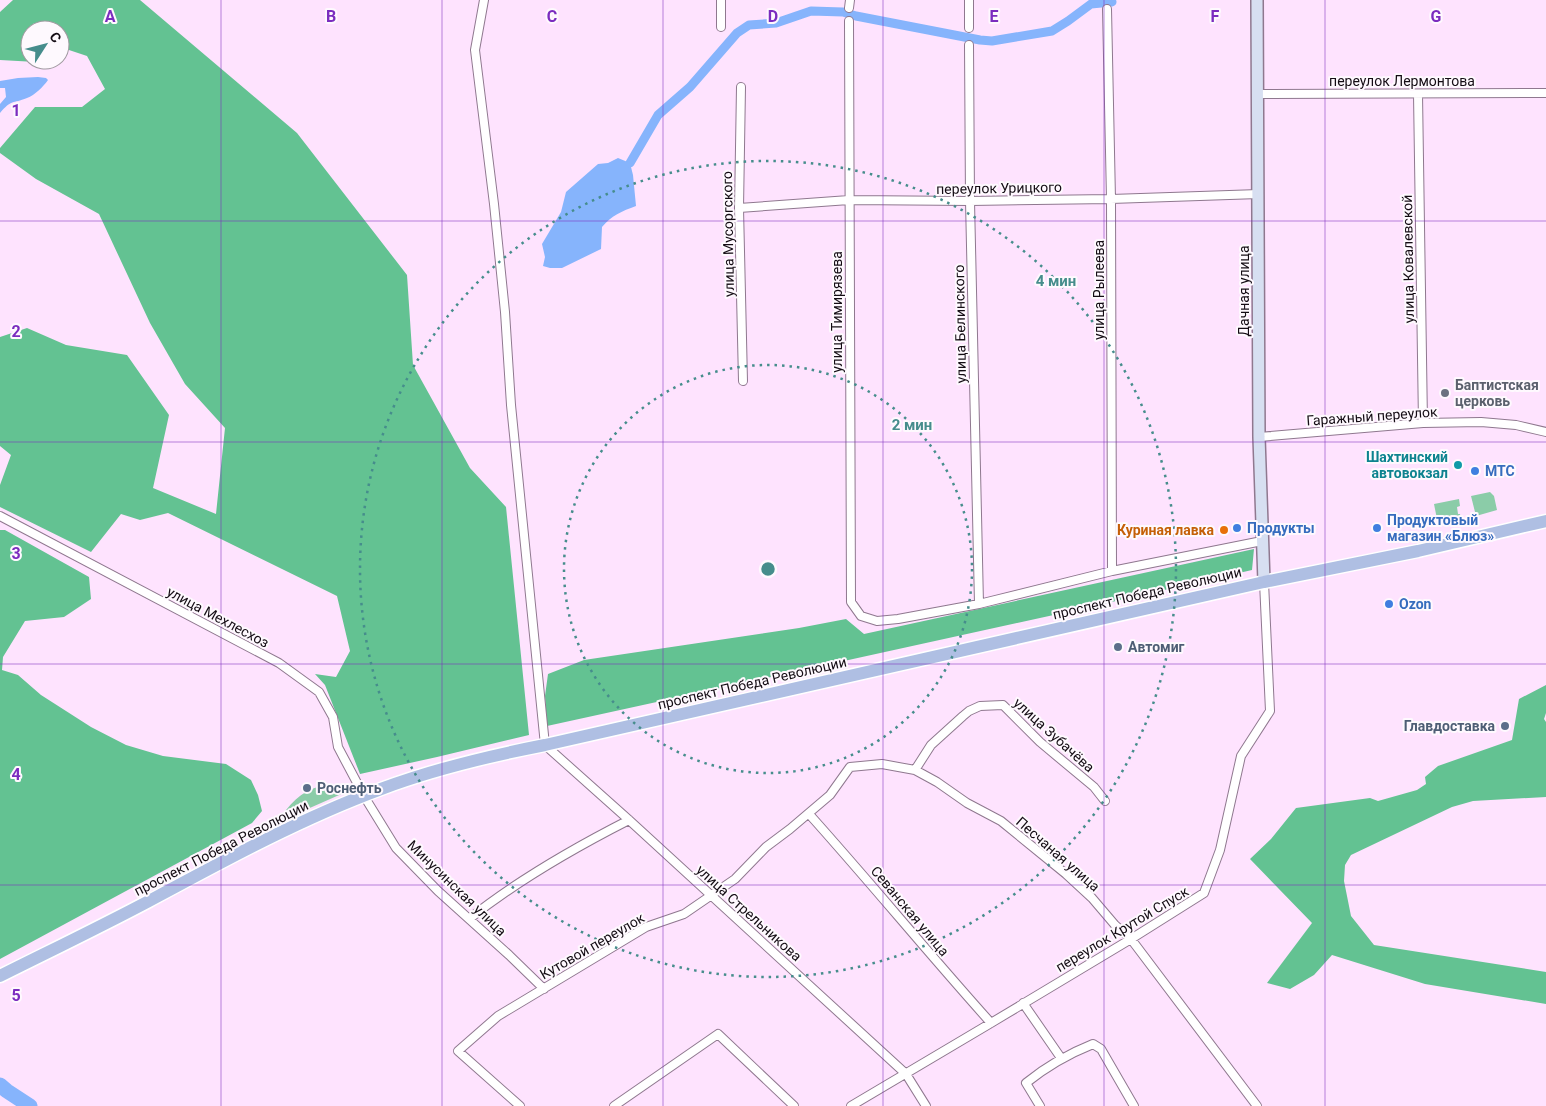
<svg xmlns="http://www.w3.org/2000/svg" width="1546" height="1106" font-family="Roboto,sans-serif">
<style>
.green{fill:#8bcca8}
.forest{fill:#63c292}
.water{fill:#86b4fc}
.lines{fill:none;stroke-linecap:round;stroke-linejoin:round}
.canal{stroke:#86b4fc;stroke-width:9}
.river{stroke:#86b4fc;stroke-width:15}
.street-casing{stroke:#8f788f;stroke-width:10}
.secondary-casing{stroke:#8f788f;stroke-width:14}
.primary-casing{stroke:#fff;stroke-width:15}
.street{stroke:#fff;stroke-width:8}
.secondary{stroke:#d7dff1;stroke-width:11}
.primary{stroke:#afbfe3;stroke-width:12}
.grid{fill:none;stroke:#7b2cbf;stroke-width:1;stroke-opacity:0.55}
.ring{fill:none;stroke:#468d8c;stroke-width:2.5;stroke-dasharray:2.5 5}
.worship-dot{fill:#6b7280;stroke:#fef9fe;stroke-width:2}
.culture-dot{fill:#0f9aa8;stroke:#fef9fe;stroke-width:2}
.shop-dot{fill:#3f7fe0;stroke:#fef9fe;stroke-width:2}
.food-dot{fill:#e8710a;stroke:#fef9fe;stroke-width:2}
.service-dot{fill:#5c6f8a;stroke:#fef9fe;stroke-width:2}
.labels{text-anchor:middle;stroke-width:4;stroke-linejoin:round;paint-order:stroke}
.street-label{font-size:14px;fill:#140c14;stroke:#fef9fe}
.worship-label{font-size:14px;font-weight:bold;fill:#5b616d;stroke:#fef9fe;text-anchor:start}
.culture-label{font-size:14px;font-weight:bold;fill:#0d838f;stroke:#fef9fe;text-anchor:end}
.shop-label{font-size:14px;font-weight:bold;fill:#366cbe;stroke:#fef9fe;text-anchor:start}
.food-label{font-size:14px;font-weight:bold;fill:#c56008;stroke:#fef9fe;text-anchor:end}
.service-label{font-size:14px;font-weight:bold;fill:#4e5e75;stroke:#fef9fe;text-anchor:start}
.grid-label{font-size:16px;text-anchor:middle;font-weight:bold;fill:#7b2cbf;stroke:#fef9fe;stroke-width:4;stroke-linejoin:round;paint-order:stroke}
.centre{fill:#468d8c;stroke:#fef9fe;stroke-width:2.5}
.ring-label{font-size:15px;text-anchor:middle;font-weight:bold;fill:#468d8c;stroke:#fef9fe;stroke-width:4;stroke-linejoin:round;paint-order:stroke}
</style>
<rect width="100%" height="100%" fill="#fee3fe"/>
<path class="green" d="M1490,492L1494,496L1497,510L1476,516L1471,496Z
M1459,499L1460,506L1457,507L1458,514H1460L1461,519L1438,524L1434,504Z
M321,786H331L346,792L278,822C288,805 301,791 321,786Z"/>
<path class="forest" d="M13,0H140L297,133L407,275L413,365L470,468L506,507L529,735L437,757L360,774L325,685L315,674L336,677L350,651L337,596L168,513L140,520L121,514L91,552L0,507V485L11,455L0,446V337L27,328L66,345L127,355L169,415L153,488L216,514L225,428L185,384L150,323L99,214L36,179L0,153V148L35,107H82L105,89L87,56L60,47V30H30V60H40L36,62L0,60V12Z
M0,530H5L89,577L91,599L64,617L25,621L3,657L2,670L18,675L41,695L91,727L126,745L163,756L226,764L251,780L258,795L262,811L252,823L0,959Z
M1254,549L1252,570L1081,609L547,726L545,696L548,674L584,660L799,628L846,619L864,634Z
M1546,685V713L1544,719L1546,722V797L1473,801L1452,807L1351,855L1345,865L1344,881L1351,916L1374,945L1546,972V1004L1425,984L1332,955L1314,975L1290,989L1267,983L1312,923L1250,859L1271,839L1296,808L1370,798L1378,801L1417,790L1426,784L1425,777L1438,766L1512,740L1519,699Z"/>
<path class="water" d="M38,77L46,78L48,80C43,87 35,95 27,98C12,104 12,99 0,113V104L6,97L5,88H0V81L18,78Z
M618,158L630,163L633,175L636,206C622,211 611,216 602,227L601,249L562,268H550L543,266L545,257L542,244L561,212L566,192L598,164L608,163Z"/>
<g class="lines">
<path class="canal" d="M630,163L658,115L690,87L737,33L749,25L776,23L811,11L843,12L856,16L980,40L992,41L1052,31L1068,21L1091,4L1112,2"/>
<path class="river" d="M0,1085L7,1091L30,1106"/>
<g class="street-casing">
<path id="street" d="M484,0L475,50L494,204L505,312L511,405L545,745L629,820L906,1074L926,1106
M969,0V28
M849,8L850,0
M1107,9L1111,199L1112,571
M849,21L851,602L861,616L877,621L898,619L979,604L1112,571L1262,541
M721,27V0
M969,45L970,201L979,604
M741,87L739,208L743,381
M1257,94L1546,93
M1418,94L1423,423
M739,208L849,200L970,201L1111,199L1259,194
M1259,437L1423,423L1481,422L1516,425L1546,432
M0,516L279,663L319,692L333,717L338,747L364,796L396,848L438,891L509,955L544,989
M915,770L931,745L963,716L969,711L980,706L1003,705L1040,742L1094,787L1105,801
M809,814C871,883 929,954 991,1023
M469,919C518,880 574,848 629,820
M1023,1003L1061,1058
M520,1106L458,1051L498,1016L646,927L684,914L735,879L766,847L790,829L830,795L850,767L882,764L915,770L937,782L967,803L1001,821L1066,874L1092,898L1115,925L1131,939L1257,1106
M614,1106L718,1034L794,1106
M851,1106L991,1023L1131,939L1204,893L1220,850L1241,756L1270,711L1264,582
M1040,1106L1026,1083C1047,1066 1068,1054 1093,1044L1101,1049L1134,1106"/>
</g>
<g class="secondary-casing">
<path id="secondary" d="M1257,0L1259,437L1264,582"/>
</g>
<g class="primary-casing">
<path id="primary" d="M0,976C50,951 100,927 149,901C225,860 300,819 381,789C434,769 489,756 545,745L1264,582L1418,551L1546,521"/>
</g>
<use href="#street" class="street"/>
<use href="#secondary" class="secondary"/>
<use href="#primary" class="primary"/>
</g>
<path class="grid" d="M221,0V1106M442,0V1106M663,0V1106M883,0V1106M1104,0V1106M1325,0V1106M0,221H1546M0,442H1546M0,664H1546M0,885H1546"/>
<g class="ring">
<circle cx="768" cy="569" r="204"/>
<circle cx="768" cy="569" r="408"/>
</g>
<circle class="worship-dot" cx="1445" cy="393" r="5"/>
<circle class="culture-dot" cx="1458" cy="465" r="5"/>
<g class="shop-dot">
<circle cx="1475" cy="471" r="5"/>
<circle cx="1237" cy="528" r="5"/>
<circle cx="1377" cy="528" r="5"/>
<circle cx="1389" cy="604" r="5"/>
</g>
<circle class="food-dot" cx="1224" cy="530" r="5"/>
<g class="service-dot">
<circle cx="1118" cy="647" r="5"/>
<circle cx="1505" cy="726" r="5"/>
<circle cx="307" cy="788" r="5"/>
</g>
<g class="labels">
<g class="street-label">
<text x="1402" y="86">переулок Лермонтова</text>
<text transform="translate(999 188) rotate(-1)" y="5">переулок Урицкого</text>
<text transform="translate(728 234) rotate(-91)" y="5">улица Мусоргского</text>
<text transform="translate(1408 259) rotate(-91)" y="5">улица Ковалевской</text>
<text transform="translate(1099 290) rotate(-90)" y="5">улица Рылеева</text>
<text transform="translate(1244 291) rotate(-90)" y="5">Дачная улица</text>
<text transform="translate(837 312) rotate(-90)" y="5">улица Тимирязева</text>
<text transform="translate(960 324) rotate(-91)" y="5">улица Белинского</text>
<text transform="translate(1372 416) rotate(-4)" y="5">Гаражный переулок</text>
<text transform="translate(1147 593) rotate(-13)" y="5">проспект Победа Революции</text>
<text transform="translate(218 617) rotate(28)" y="5">улица Мехлесхоз</text>
<text transform="translate(752 683) rotate(-13)" y="5">проспект Победа Революции</text>
<text transform="translate(1054 735) rotate(42)" y="5">улица Зубачёва</text>
<text transform="translate(221 848) rotate(-27)" y="5">проспект Победа Революции</text>
<text transform="translate(1058 854) rotate(41)" y="5">Песчаная улица</text>
<text transform="translate(457 888) rotate(44)" y="5">Минусинская улица</text>
<text transform="translate(910 911) rotate(50)" y="5">Севанская улица</text>
<text transform="translate(749 913) rotate(42)" y="5">улица Стрельникова</text>
<text transform="translate(1122 929) rotate(-31)" y="5">переулок Крутой Спуск</text>
<text transform="translate(592 946) rotate(-30)" y="5">Кутовой переулок</text>
</g>
<g class="worship-label">
<text x="1455" y="390">Баптистская<tspan x="1455" dy="16">церковь</tspan></text>
</g>
<g class="culture-label">
<text x="1448" y="462">Шахтинский<tspan x="1448" dy="16">автовокзал</tspan></text>
</g>
<g class="shop-label">
<text x="1485" y="476">МТС</text>
<text x="1387" y="525">Продуктовый<tspan x="1387" dy="16">магазин «Блюз»</tspan></text>
<text x="1247" y="533">Продукты</text>
<text x="1399" y="609">Ozon</text>
</g>
<g class="food-label">
<text x="1214" y="535">Куриная лавка</text>
</g>
<g class="service-label">
<text x="1128" y="652">Автомиг</text>
<text x="1495" y="731" text-anchor="end">Главдоставка</text>
<text x="317" y="793">Роснефть</text>
</g>
</g>
<g class="grid-label">
<text x="110" y="22">A</text>
<text x="331" y="22">B</text>
<text x="552" y="22">C</text>
<text x="773" y="22">D</text>
<text x="994" y="22">E</text>
<text x="1215" y="22">F</text>
<text x="1436" y="22">G</text>
<text x="16" y="116">1</text>
<text x="16" y="337">2</text>
<text x="16" y="559">3</text>
<text x="16" y="780">4</text>
<text x="16" y="1001">5</text>
</g>
<circle cx="768" cy="569" r="8" class="centre"/>
<g class="ring-label">
<text x="1056" y="286">4 мин</text>
<text x="912" y="430">2 мин</text>
</g>
<g transform="translate(45 45) rotate(54)"><circle r="24" fill="#fef9fe" stroke="#a09aa0"/>
<path d="M0-4L9 19L0 12L-9 19Z" fill="#468d8c"/>
<text y="-8" font-size="14" font-weight="bold" text-anchor="middle" fill="#140c14">С</text>
</g>
</svg>
